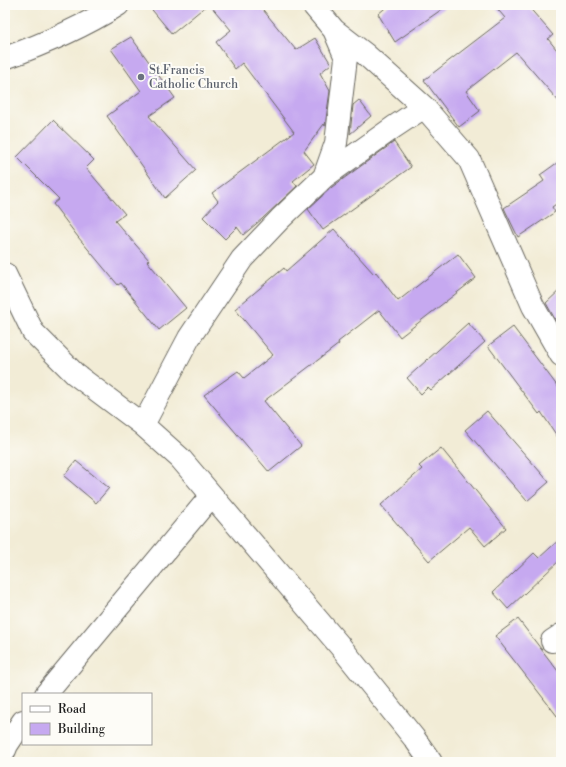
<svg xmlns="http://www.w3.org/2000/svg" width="566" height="767" font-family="'Libre Bodoni',serif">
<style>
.building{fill:#c6a9f0}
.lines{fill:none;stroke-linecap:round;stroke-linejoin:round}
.minor-casing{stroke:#67655d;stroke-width:24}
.minor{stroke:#fff;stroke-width:22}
.worship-dot{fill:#6b7280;stroke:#fdfcf7;stroke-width:1.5}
.labels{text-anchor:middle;stroke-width:4;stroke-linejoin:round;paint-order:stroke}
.worship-label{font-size:12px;fill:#5b616d;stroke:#fdfcf7;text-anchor:start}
</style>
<rect width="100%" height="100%" fill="#fdfcf7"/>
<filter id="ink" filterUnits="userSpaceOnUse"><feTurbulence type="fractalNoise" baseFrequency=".025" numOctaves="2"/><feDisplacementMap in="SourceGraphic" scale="8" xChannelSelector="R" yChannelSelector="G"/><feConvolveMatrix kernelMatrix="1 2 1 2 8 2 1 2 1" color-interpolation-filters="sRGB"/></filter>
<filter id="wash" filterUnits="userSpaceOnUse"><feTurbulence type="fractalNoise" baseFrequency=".012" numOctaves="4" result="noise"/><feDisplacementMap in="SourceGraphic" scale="16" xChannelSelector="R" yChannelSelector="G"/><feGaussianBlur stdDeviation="0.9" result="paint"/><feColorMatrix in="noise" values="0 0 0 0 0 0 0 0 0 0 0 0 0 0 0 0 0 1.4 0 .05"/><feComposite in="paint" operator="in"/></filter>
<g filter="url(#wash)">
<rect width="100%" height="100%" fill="#f2ecd6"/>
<g id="blocks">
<path class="building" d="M148,5H207L172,34Z
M210,5H259L296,50L315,38L331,64L320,73L330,91L325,126L324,124L304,151L314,164L293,181L297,186L262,219L243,235L237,227L225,239L203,217L218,201L212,193L294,132L242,63L235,69L216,42L231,30Z
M389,5H448L395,42L378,14Z
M494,5H527L553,35L548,39L561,55V104L516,52L466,91L480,111L459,127L424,80L505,18Z
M131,37L175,98L149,116L196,170L165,198L107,116L141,91L111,49Z
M359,100L371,116L350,134L353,105Z
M53,120L94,160L86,168L125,214L115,221L149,260L147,261L186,308L159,330L121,283L118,285L78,237L53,204L59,199L17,157Z
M394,142L411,167L323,230L308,209L332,187Z
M561,160V205L559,202L552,207L555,212L518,237L504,208L544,181L540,175Z
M334,229L374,274L376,272L398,301L458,254L476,278L400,337L379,310L338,342L339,344L264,401L301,446L269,472L204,395L238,371L244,378L273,355L235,309L284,268L286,271Z
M561,289V330L546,303Z
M468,323L485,342L431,390L428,387L421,394L407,378Z
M513,327L561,391V442L541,412L539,414L488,346Z
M487,411L549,482L527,501L465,430Z
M441,448L506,528L485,546L469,527L429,561L381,505L422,469L419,466Z
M76,461L109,488L96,503L64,476Z
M561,538V559L508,609L493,592L534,553L539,558Z
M518,619L561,675V721L495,636Z"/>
</g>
</g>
<g filter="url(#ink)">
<use href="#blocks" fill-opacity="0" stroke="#67655d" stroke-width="1"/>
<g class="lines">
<g class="minor-casing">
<path id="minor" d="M313,5L334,30L346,58L336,143L324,177
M334,30L365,54L424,107L469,159L533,306L561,355
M5,58C44,44 83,27 118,5
M5,274L33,332L75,374L143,425L180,458L340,646L414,738L431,762
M143,425L189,338L242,259L280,219L324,177L394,127L424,107
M552,641L561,635
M46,694L211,496
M5,750L7,745L23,721"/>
</g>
<use href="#minor" class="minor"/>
</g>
</g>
<circle class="worship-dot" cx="141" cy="77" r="4"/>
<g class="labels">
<g class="worship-label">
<text x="149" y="74">St.Francis<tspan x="149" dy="14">Catholic Church</tspan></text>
</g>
</g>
<rect width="566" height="767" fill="none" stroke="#fdfcf7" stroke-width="20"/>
<rect x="22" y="693" width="130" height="52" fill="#fdfcf7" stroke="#a3a29f"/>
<rect x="30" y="706" width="20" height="6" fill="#ffffff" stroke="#a3a29f"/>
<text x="58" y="713" font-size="12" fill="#1c1c1c">Road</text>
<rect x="30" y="723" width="20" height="12" fill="#c6a9f0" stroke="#a3a29f"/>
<text x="58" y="733" font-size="12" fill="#1c1c1c">Building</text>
</svg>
